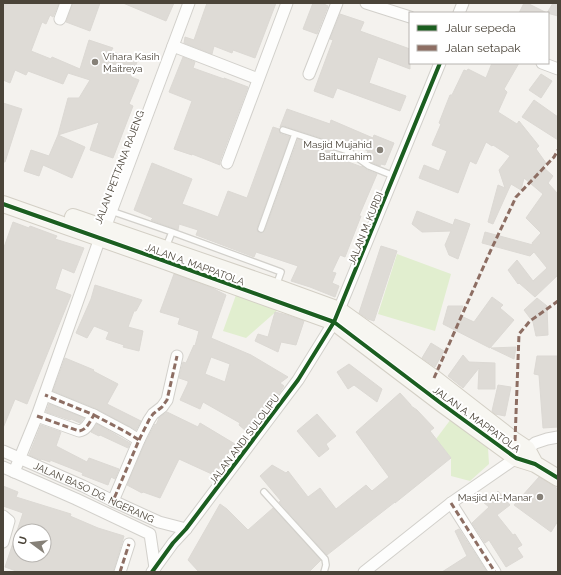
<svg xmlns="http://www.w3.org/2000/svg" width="561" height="575" font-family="Raleway,sans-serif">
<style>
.green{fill:#e1eecf}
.building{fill:#dedbd6;stroke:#dcd9d4;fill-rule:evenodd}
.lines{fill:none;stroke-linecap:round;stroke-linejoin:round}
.lane-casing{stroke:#d2d0cb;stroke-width:8}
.street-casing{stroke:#d2d0cb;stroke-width:13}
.secondary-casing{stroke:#d3cfc5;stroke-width:18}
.lane{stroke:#fdfdfc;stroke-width:5.5}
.street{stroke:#fdfdfc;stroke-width:11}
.secondary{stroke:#f7f6f1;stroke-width:16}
.quiet{stroke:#8d6e63;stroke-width:3;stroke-dasharray:6 3;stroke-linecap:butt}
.cycleway-casing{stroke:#fff;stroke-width:6}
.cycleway{stroke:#1b5e20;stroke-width:4}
.poi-dot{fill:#868178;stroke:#fff;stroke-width:1.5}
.labels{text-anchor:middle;stroke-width:4;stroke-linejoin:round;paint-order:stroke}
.poi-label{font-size:10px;fill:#4b4439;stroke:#fff;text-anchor:end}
.street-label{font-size:10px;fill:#4b4439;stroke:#fff}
</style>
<rect width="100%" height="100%" fill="#f4f2ee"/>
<path class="green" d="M397,254L451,274L435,331L378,314Z
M236,295L279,309L246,338L223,331Z
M451,419L488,448L489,464L470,481L451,476V458L436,439Z"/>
<path class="building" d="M3,3H59L53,17L50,15L46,24L42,22L31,51L51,59L52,57L80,69L89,40L113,48L111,51L137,62L131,77L139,80L129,104L133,106L113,158L90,150L99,122L58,135L68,98H79L90,80L68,73L63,84L28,71L26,75L15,70L10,83L3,80Z
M73,3H100L90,31L66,22Z
M123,3H174L166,21Z
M207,3H276L255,58L233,50L232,53L214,46L212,54L184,43L185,37L194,40Z
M313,3H322L328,6L317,34L303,29Z
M524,3H527L547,13H519Z
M553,3H558V16L547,13Z
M340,14L364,22L360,31L410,49V69L378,57L369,83L406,96L400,111L337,88L333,98L314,91L333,40L330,39Z
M183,57L195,62L193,68L224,79V78L248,87L220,161V165L192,154V155L174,149L192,101L169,92Z
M492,63H519L504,89L507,92L498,112L517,124L519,121L539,146L536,149L546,163L543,167L553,176L548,183L558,194V275L535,297L519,283L518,284L508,270L517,260L533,281L547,268L534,252L530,256L482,243L485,232L533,245L532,243L541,233L526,218L543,194L524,178L521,190L511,184L493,224L488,222L498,185L505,188L499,170L510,156L493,145L492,146L486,142L476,164L470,161L458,193L419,178L424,165L439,171L447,151L432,145L441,124L439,123L446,105L450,95H452L464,70L467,71L468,69L486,78Z
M541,74L552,81L541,98L529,90Z
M534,100L558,117V140L522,117Z
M3,103L22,109L5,162H3Z
M287,109L330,124L331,120L373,138L374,135L394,143L385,165L381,164L380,166L371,162L365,158L368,151L338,138L337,143L284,126L280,127Z
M273,127L279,129L280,133L281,134L290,137L257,228V230L259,233H262L265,230L298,139L334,151L332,156L362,167V166L367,170L377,174L359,216H361L345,257L340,255L332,272L336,273L332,283L339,286L335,297L310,287L291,281L298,266L256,252L254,257L196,235L198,230L179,224L178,230L151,220L153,218L134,210L152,163L192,179L182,204L202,211L218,217L228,191L247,198Z
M58,135L85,147L72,178L43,165L39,176L24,171L31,150L49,156Z
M417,211L453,225L455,219L470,224L458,259L449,255L445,245L451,231L422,232L412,224Z
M13,222L29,228L30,226L57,236L55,239L84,248L74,273L62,268L55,289L71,295L27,404L15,399L3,428V250Z
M381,246L397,251L374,321L368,319L359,313Z
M174,274L210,287L226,295L211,338L251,355L288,377L280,383L284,386L274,401L271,399L254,421L255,422L246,431L239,425L240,423L203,402L200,409L180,400L188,383V381L179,378L183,362L186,363L194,345L195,346L199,331L178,324L180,318L160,312ZM211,357L230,364L225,382L205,374Z
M95,285L142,300L136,311H134L128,327L143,331L139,351L123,347L124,345L106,339L109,332L94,326L87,338L76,333L91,299Z
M492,297L503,305L500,308L514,320L490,348L443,324L448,306H463L459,315L474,322Z
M537,298L547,306L548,335L536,336L533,322L524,310Z
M275,312L287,315L304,321L296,345L281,342L278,352L255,341L258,334L268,337Z
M431,343L444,351L435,367L422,358Z
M516,347L514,359L491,348Z
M463,355L469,362L495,363V389H478L479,368L463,388L448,376Z
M537,356H558V427L543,428L539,375L534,374Z
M65,358L94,370L93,371L118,384L107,404L141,421L136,430L97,409L53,391Z
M349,364L382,389L377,402L354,385L348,389L337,372Z
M498,385L511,387L505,416L495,414L492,411Z
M400,393L411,405V406L417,410L434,428L430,431L451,458L395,503V502L327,555L279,502L281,501L260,476L272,465L286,473L288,471L308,497L320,488L336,509L366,485L372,491L389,477L356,432Z
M49,404L84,418L80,423L71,419L70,420L46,412Z
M167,412L198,427L200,423L235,444L219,465L221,466L214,475L179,459L160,498L143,492L142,493L127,485L145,443L155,424L156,425L159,418Z
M317,414L336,436L326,444L329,449L319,457L297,431Z
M97,424L130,443L128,448L100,435L99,436L91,432Z
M41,425L61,432L56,446L87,462L89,458L119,469L115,479L111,477L108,485L82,475L83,473L50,460V462L41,459V460L29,455Z
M539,477L558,489V521L551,532L514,505Z
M3,486L18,492L16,497L71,514L70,516L98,528L124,536L113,572H19L5,567L23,513L3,506ZM20,531H44V555H20Z
M498,491L510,505L497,515L513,535L515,534L522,545L517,548L523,557L506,567L489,540L485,543L472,523L489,507L483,502L494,495Z
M220,504L227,509L248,530L273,508L321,560L309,572H199L188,560Z
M459,529L487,572H442L467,556L455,531Z"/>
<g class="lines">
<g class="lane-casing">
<path id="lane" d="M283,130L348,151L369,166L394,176
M111,211L172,232
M261,229L295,134
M166,247L172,232L281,272L276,286
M264,492L325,559L326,565L324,572"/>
</g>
<g class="street-casing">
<g id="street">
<path d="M366,3L410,17"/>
<path d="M459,13L463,3"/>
<path d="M60,19L66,3"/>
<path d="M173,46L258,79"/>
<path d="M542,63L558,69"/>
<path d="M309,74L337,3"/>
<path d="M227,163L287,3"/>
<path d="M94,415L126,432L139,440L113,501"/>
<path d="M37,416L79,431C87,430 90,421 94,415L45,395"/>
<path d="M139,440L149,420L153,414L162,407L167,400L177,356"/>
<path id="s1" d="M3,451L83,486L113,501L159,522L186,529"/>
<path d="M3,467L76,499L150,534L155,568"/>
<path d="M14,472L37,416L100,238L105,228L189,3"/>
<path d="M451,503L495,572"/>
<path d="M3,516L9,521L3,542"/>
<path d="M120,572L129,544"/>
<path d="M152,572L173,543L186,529L298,380L334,322L440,63"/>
<path d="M364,572L451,503L516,458L535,443L547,439L558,437"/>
</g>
</g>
<g class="secondary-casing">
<path id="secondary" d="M3,204L162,260L334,322L442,404L516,458L535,464L558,478
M73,217L276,287L339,310L434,378L515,441L527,449L535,464"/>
</g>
<use href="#lane" class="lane"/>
<use href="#street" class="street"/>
<use href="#secondary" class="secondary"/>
<path class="quiet" d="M434,378L490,252L516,197L554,157L558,150
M94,415L126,432L139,440L113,501
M37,416L79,431C87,430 90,421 94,415L45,395
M139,440L149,420L153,414L162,407L167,400L177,356
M515,441L519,334L530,321L558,301
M451,503L495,572
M120,572L129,544"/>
<g class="cycleway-casing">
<path id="cycleway" d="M3,204L162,260L334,322L442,404L516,458L535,464L558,478
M152,572L173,543L186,529L298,380L334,322L440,63"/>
</g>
<use href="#cycleway" class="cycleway"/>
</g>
<g class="poi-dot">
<circle cx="95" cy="62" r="4"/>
<circle cx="380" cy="150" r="4"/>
<circle cx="540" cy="497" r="4"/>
</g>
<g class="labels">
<g class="poi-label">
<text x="103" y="60" text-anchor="start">Vihara Kasih<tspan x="103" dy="12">Maitreya</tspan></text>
<text x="372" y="148">Masjid Mujahid<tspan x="372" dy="12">Baiturrahim</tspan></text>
<text x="532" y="501">Masjid Al-Manar</text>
</g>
<g class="street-label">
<text transform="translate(119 167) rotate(-69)" y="4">JALAN PETTANA RAJENG</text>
<text transform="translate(365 228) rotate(-68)" y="4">JALAN M. KURDI</text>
<text transform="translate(195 264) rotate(20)" y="4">JALAN A. MAPPATOLA</text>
<text transform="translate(477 419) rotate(36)" y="4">JALAN A. MAPPATOLA</text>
<text transform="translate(244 439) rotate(-53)" y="4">JALAN ANDI SULOLIPU</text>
<text dy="4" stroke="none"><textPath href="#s1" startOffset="100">JALAN BASO DG. NGERANG</textPath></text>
</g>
</g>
<rect width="561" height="575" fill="none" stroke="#4b4439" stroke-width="8"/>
<rect x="409" y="12" width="140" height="52" fill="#ffffff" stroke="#b7b4b0"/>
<rect x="417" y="25" width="20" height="6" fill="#1b5e20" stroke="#b7b4b0"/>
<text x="445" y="32" font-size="12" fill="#4b4439">Jalur sepeda</text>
<rect x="417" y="45" width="20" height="6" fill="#8d6e63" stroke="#b7b4b0"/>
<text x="445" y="52" font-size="12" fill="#4b4439">Jalan setapak</text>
<g transform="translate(32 543) rotate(285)"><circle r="19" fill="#ffffff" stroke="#b7b4b0"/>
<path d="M0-3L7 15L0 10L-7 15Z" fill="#868178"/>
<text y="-6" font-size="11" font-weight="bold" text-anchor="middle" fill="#4b4439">U</text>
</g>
</svg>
